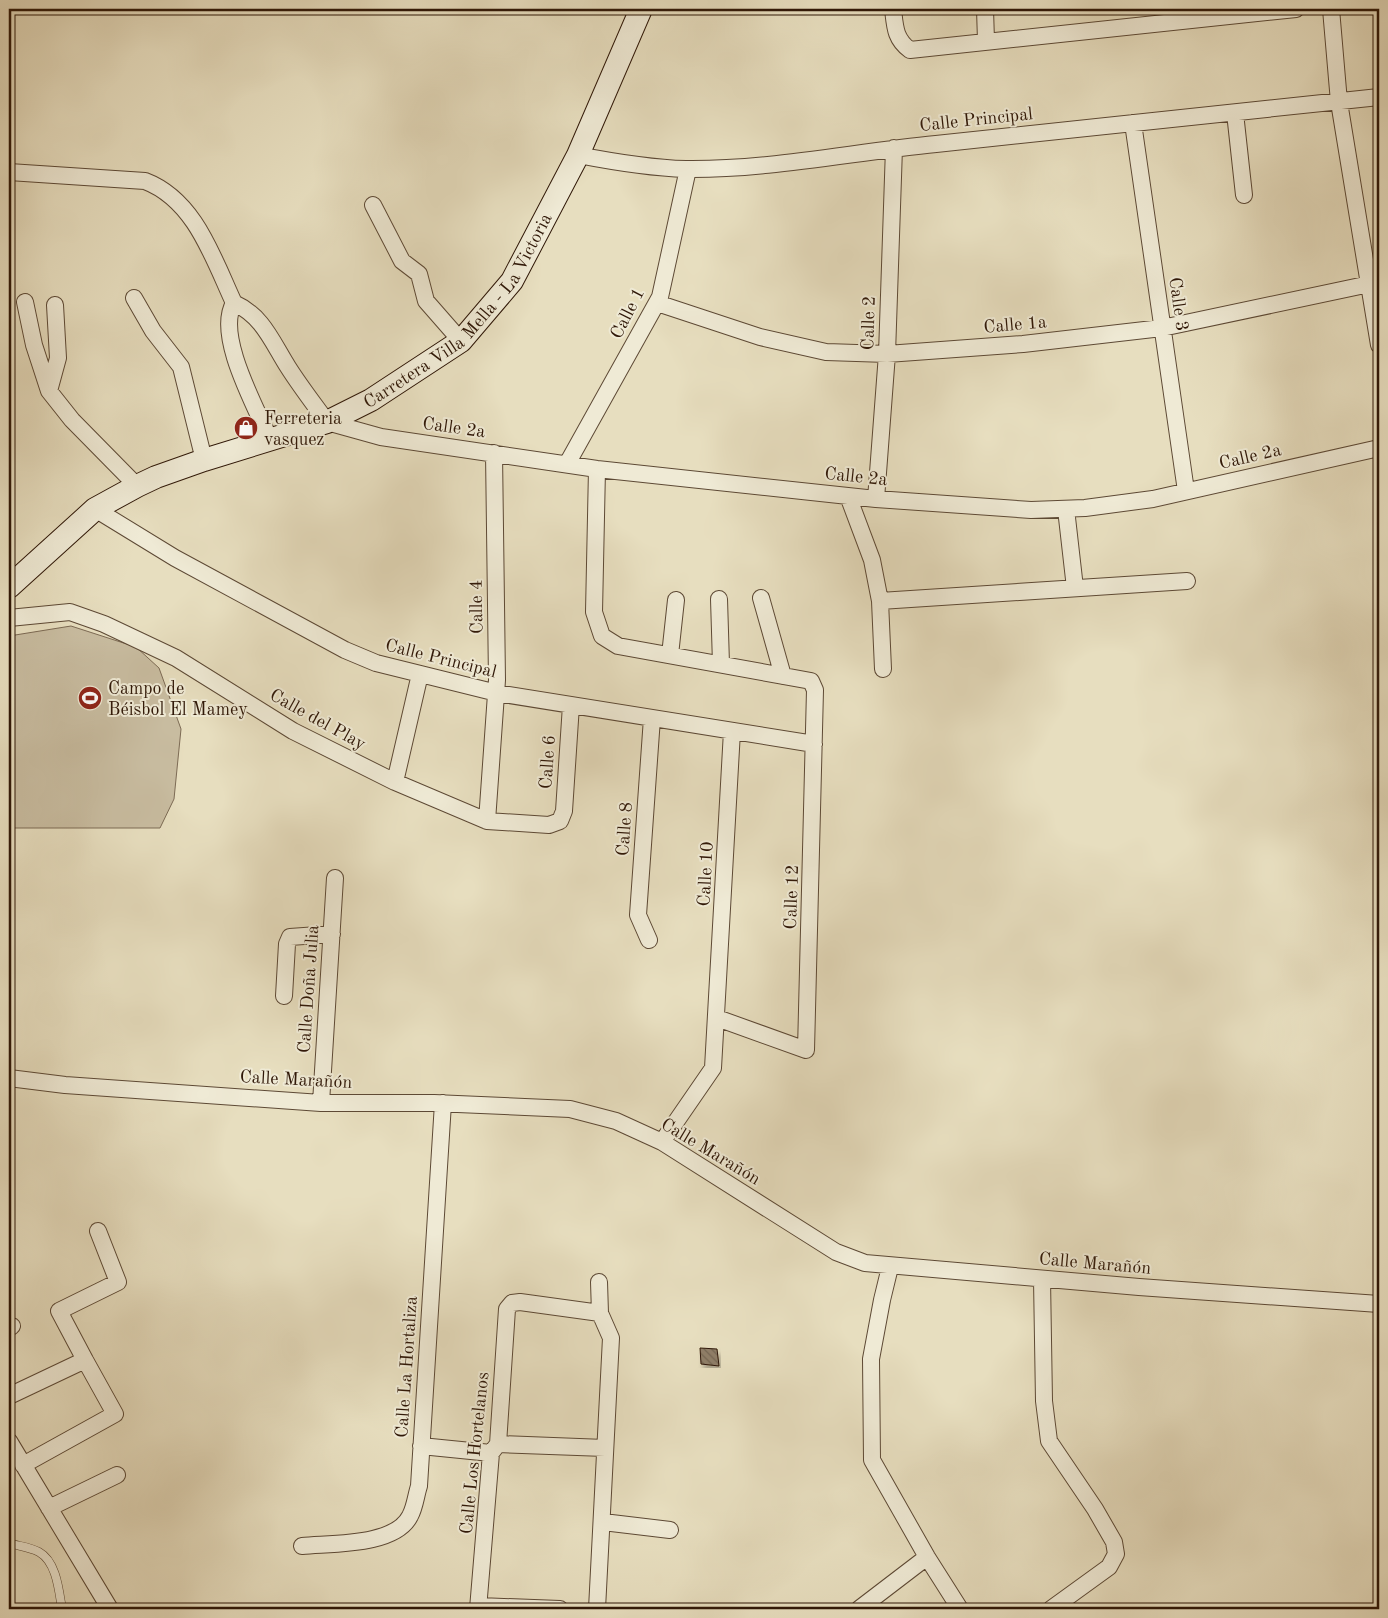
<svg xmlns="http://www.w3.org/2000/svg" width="1388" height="1618" font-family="'Old Standard TT',serif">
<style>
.pitch{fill:#c8bca0;stroke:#7c6a54}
.building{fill:url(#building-back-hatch);stroke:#2f1707;filter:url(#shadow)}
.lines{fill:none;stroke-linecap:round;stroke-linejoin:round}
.lane-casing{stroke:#5d4935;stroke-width:9}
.street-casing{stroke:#5d4935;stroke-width:18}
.secondary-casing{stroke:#2f1707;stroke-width:24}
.lane{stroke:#efead5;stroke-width:8}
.street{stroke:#efead5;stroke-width:16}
.secondary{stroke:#efead5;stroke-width:22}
.labels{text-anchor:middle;stroke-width:4;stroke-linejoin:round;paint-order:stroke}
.street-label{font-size:18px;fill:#2f1707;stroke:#efead5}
.poi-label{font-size:18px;fill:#2f1707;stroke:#efead5;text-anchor:start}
</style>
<defs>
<pattern id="building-back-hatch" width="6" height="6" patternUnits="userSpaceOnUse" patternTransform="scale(1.25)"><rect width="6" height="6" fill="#8f7e67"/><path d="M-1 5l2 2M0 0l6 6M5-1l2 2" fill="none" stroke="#756653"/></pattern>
<filter id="shadow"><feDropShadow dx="3" dy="5.5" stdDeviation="2.5" flood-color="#0004"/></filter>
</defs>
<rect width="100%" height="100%" fill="#e7debf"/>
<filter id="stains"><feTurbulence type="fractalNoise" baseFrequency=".004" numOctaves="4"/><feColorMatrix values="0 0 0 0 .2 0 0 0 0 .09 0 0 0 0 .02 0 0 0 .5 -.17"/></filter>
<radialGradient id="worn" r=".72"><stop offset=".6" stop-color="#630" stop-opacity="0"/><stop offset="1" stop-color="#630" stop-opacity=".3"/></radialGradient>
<path class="pitch" d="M71,626L136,647L159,668L181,729L174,799L160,828H9V636Z"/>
<path class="building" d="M700,1348L717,1349L719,1366L701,1364Z"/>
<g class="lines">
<g class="lane-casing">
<path id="lane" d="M9,1543C18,1546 30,1547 39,1552C57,1562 59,1592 62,1609"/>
</g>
<g class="street-casing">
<path id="street" d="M893,9C895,27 895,39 910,50L1296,9
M985,9L986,41
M1331,9L1339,102L1379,345
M1235,113L1244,195
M1133,123L1186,491
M578,155C614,162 649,168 686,169C769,170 853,152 936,144C1084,128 1232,114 1379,97
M9,172L145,181C195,200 213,258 234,303C263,316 272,342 288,367C300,386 314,404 327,422L381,437L597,469L876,499L1031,510L1085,508L1153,499L1379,448
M373,205L402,261L419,274L426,301L461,341
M134,298L153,331L181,367L204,460
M25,302L34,345L49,391L72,420L137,486
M234,303C215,335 256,407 270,440
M657,303L760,337L826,352L887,354L1023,344L1162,328L1379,282
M49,391L58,358L55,305
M567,464L660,297L688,169
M597,469L594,612L602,636L618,646L811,681L815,690L806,1050L717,1018
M848,496L872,560L880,601L1187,581
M876,499L887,354L894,148
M95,509L175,558L345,650L376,663L497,693L814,744
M1066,509L1075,588
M761,598L783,676
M719,599L721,664
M880,601L883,669
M9,618L70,612L104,624L176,658L293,731L395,782L487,821L549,825L560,821L564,811L571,705
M670,655L676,600
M395,782L420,674
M487,821L497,680L494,453
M649,940L638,915L652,718
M284,996L287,944L290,937L332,934
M9,1078L65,1085L321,1103H434L570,1109L616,1121L662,1142L836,1252L865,1263L1139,1287L1379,1304
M321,1103L335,878
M662,1142L713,1068L732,731
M890,1267L882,1300L871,1359L872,1460L927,1557L960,1609
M1042,1279L1044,1401L1049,1441L1095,1509L1114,1542L1116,1554L1109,1567L1051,1609
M9,1328L12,1326
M85,1360L59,1311L118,1282L98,1231
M9,1396L85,1360L115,1414L23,1465
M9,1441L110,1609
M498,1444L605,1448
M421,1446L491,1453
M49,1508L117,1475
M603,1522L670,1530
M302,1546C332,1543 395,1546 410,1516C415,1507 416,1495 419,1486L443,1103
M479,1606L560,1609
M478,1609L491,1453L498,1444L507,1309L512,1303L520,1302L600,1313
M597,1609L611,1338L600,1313L599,1282
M859,1609L927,1557"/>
</g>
<g class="secondary-casing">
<g id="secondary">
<path id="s1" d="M9,587L95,509L137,486L156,477L204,460L327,422L371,400L461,341L512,281L578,155L641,9"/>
</g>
</g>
<use href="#lane" class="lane"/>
<use href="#street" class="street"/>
<use href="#secondary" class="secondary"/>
</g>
<defs>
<g id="shop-disc" transform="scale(1.25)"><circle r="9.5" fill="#8f2418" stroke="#efead5"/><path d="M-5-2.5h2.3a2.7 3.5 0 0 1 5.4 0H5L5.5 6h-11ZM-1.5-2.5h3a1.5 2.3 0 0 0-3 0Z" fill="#fff"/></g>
<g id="stadium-disc" transform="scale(1.25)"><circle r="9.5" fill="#8f2418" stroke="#efead5"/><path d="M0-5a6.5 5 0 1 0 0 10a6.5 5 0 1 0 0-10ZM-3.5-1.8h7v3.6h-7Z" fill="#fff"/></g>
</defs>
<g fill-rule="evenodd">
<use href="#shop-disc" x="246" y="428"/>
<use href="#stadium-disc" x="90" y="698"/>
</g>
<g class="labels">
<g class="street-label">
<text transform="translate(976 119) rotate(-6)" y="6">Calle Principal</text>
<text transform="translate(1179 304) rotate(82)" y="6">Calle 3</text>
<text dy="6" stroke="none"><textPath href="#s1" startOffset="541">Carretera Villa Mella - La Victoria</textPath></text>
<text transform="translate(627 313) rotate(-63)" y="6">Calle 1</text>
<text transform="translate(868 323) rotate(-88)" y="6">Calle 2</text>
<text transform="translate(1015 324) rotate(-5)" y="6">Calle 1a</text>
<text transform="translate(454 427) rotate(8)" y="6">Calle 2a</text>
<text transform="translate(1250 456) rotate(-13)" y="6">Calle 2a</text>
<text transform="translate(856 476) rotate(6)" y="6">Calle 2a</text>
<text transform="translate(476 607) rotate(-91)" y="6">Calle 4</text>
<text transform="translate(441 658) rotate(14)" y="6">Calle Principal</text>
<text transform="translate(318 719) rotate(29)" y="6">Calle del Play</text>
<text transform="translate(547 762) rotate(-86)" y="6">Calle 6</text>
<text transform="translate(624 829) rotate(-86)" y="6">Calle 8</text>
<text transform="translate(705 874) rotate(-87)" y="6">Calle 10</text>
<text transform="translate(791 897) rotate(-88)" y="6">Calle 12</text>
<text transform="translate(308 989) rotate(-86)" y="6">Calle Doña Julia</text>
<text transform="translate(296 1079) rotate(3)" y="6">Calle Marañón</text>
<text transform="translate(711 1151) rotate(31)" y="6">Calle Marañón</text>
<text transform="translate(1095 1263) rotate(5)" y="6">Calle Marañón</text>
<text transform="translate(406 1367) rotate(-86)" y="6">Calle La Hortaliza</text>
<text transform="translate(474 1453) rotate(-84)" y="6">Calle Los Hortelanos</text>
</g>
<g class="poi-label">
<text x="264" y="424">Ferreteria<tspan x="264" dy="21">vasquez</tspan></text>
<text x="108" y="694">Campo de<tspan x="108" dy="21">Béisbol El Mamey</tspan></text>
</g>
</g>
<rect width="1388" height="1618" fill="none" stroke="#e7debf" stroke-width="30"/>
<rect x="10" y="10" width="1368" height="1598" fill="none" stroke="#2f1707" stroke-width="2.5"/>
<rect x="15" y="15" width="1358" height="1588" fill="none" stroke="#2f1707"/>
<rect width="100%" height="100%" filter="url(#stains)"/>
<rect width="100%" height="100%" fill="url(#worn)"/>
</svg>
